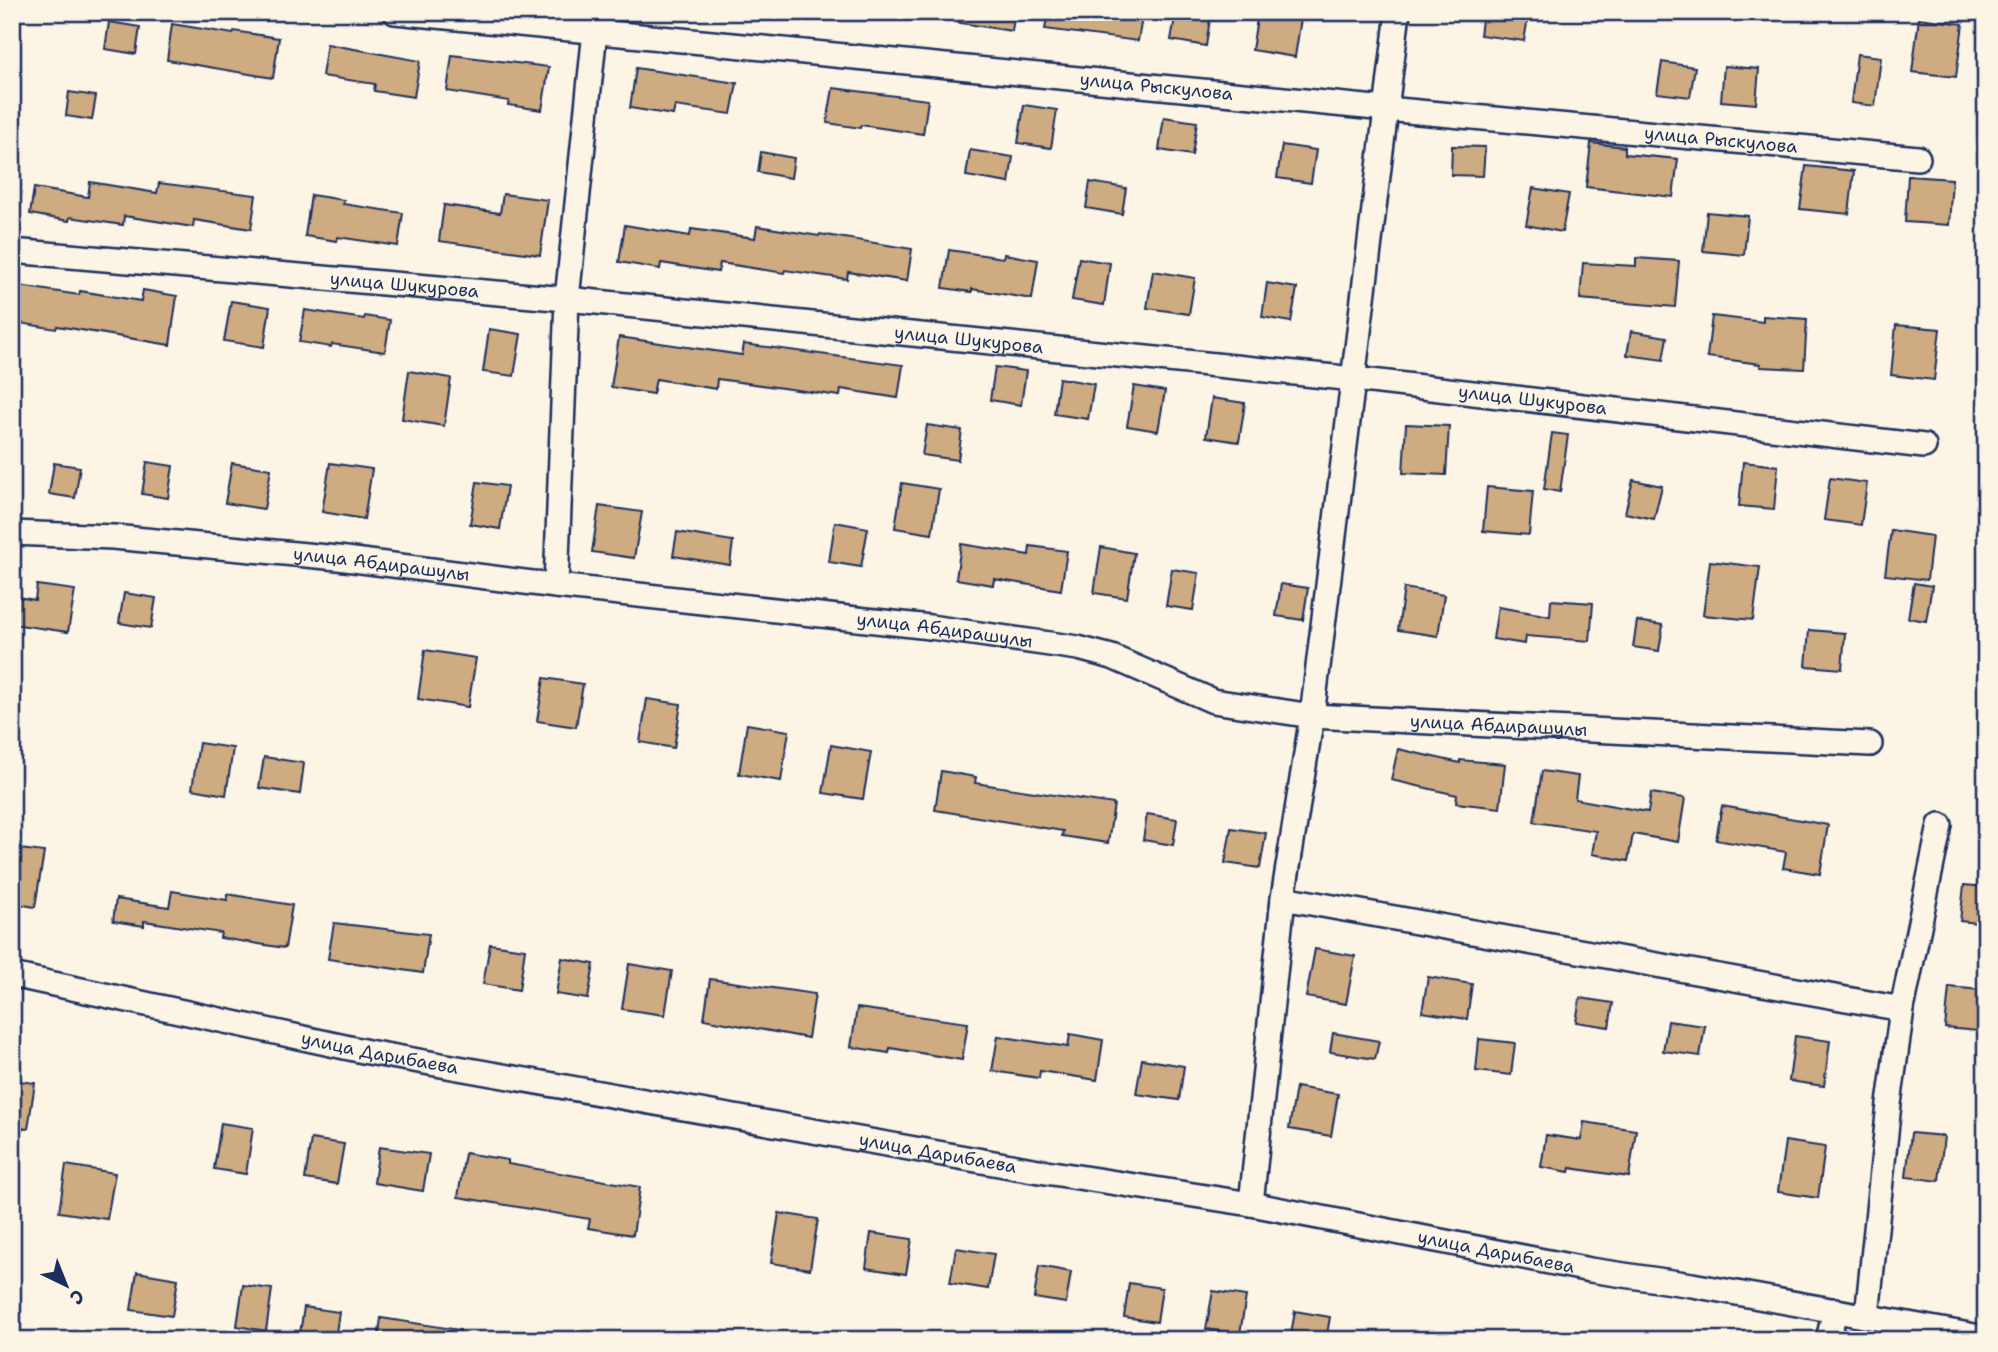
<svg xmlns="http://www.w3.org/2000/svg" width="1998" height="1352" font-family="'Shantell Sans',sans-serif">
<style>
.building{fill:#ceab81;stroke:#1b2f5e;stroke-width:2}
.lines{fill:none;stroke-linecap:round;stroke-linejoin:round}
.street-casing{stroke:#1b2f5e;stroke-width:28}
.street{stroke:#fcf5e5;stroke-width:23}
.labels{text-anchor:middle;stroke-width:7;stroke-linejoin:round;paint-order:stroke}
.street-label{font-size:18px;fill:#1b2f5e;stroke:#fcf5e5}
</style>
<rect width="100%" height="100%" fill="#fcf5e5"/>
<filter id="ink" filterUnits="userSpaceOnUse"><feTurbulence type="fractalNoise" baseFrequency=".0143" numOctaves="2"/><feDisplacementMap in="SourceGraphic" scale="14" xChannelSelector="R" yChannelSelector="G"/><feConvolveMatrix kernelMatrix="1 2 1 2 8 2 1 2 1" color-interpolation-filters="sRGB"/></filter>
<g filter="url(#ink)">
<path class="building" d="M955,12H1015L1012,31L954,22Z
M1048,12H1143L1138,41L1045,29Z
M1176,12H1211L1206,46L1171,40Z
M1258,12H1302L1295,57L1252,50Z
M1483,12H1529L1524,41L1480,35Z
M1919,18L1963,24L1956,77L1912,72Z
M109,22L140,27L136,54L105,49Z
M172,24L233,34L234,31L279,38L273,78L167,60Z
M327,44L420,61L414,97L374,91L375,84L322,76Z
M1857,54L1881,57L1875,106L1851,103Z
M452,55L549,67L542,110L508,105L509,101L447,91Z
M1662,62L1695,67L1690,97L1657,93Z
M1724,66L1759,69L1756,104L1721,101Z
M636,68L737,83L731,114L675,106L673,115L630,108Z
M833,88L928,100L923,134L861,125L860,128L827,123Z
M69,92L96,96L92,120L66,116Z
M1024,105L1057,110L1051,148L1018,143Z
M1164,117L1197,122L1192,155L1159,150Z
M1591,143L1625,147V154L1678,159L1673,197L1586,187Z
M1282,145L1316,150L1311,183L1277,178Z
M1452,146L1485,147L1483,176L1451,175Z
M970,150L1013,157L1009,183L966,176Z
M761,152L794,158L791,178L758,172Z
M1806,166L1854,171L1849,214L1800,209Z
M1908,176L1952,179L1949,225L1905,222Z
M90,182L157,193L159,183L256,195L251,229L194,220L193,227L124,216L123,225L70,217L69,221L30,214L34,188L88,197Z
M1090,182L1126,188L1122,214L1086,208Z
M1533,188L1569,194L1562,232L1526,225Z
M503,194L548,200L540,255L439,241L444,205L500,213Z
M311,195L344,200L343,204L403,213L398,246L338,237L337,241L305,236Z
M1707,212L1748,216L1744,255L1703,251Z
M625,225L690,236L691,229L755,238L757,226L819,236L820,234L912,249L907,281L848,272L847,279L785,270L784,273L720,263L718,272L661,263L660,269L619,262Z
M949,250L1003,258L1004,254L1038,260L1032,299L972,289V292L943,288Z
M1079,258L1110,263L1104,305L1072,300Z
M1636,258L1679,261L1675,307L1580,299L1583,263L1636,266Z
M1153,271L1195,278L1189,314L1147,308Z
M1267,283L1297,288L1291,322L1262,317Z
M19,286L79,295L80,291L141,301L143,290L177,296L170,345L57,326L56,329L13,322Z
M231,301L270,307L264,347L224,341Z
M305,310L364,319L365,316L390,320L385,352L332,344L331,347L299,342Z
M1712,316L1763,322V316L1807,319L1804,369L1760,367V364L1707,357Z
M1896,325L1940,329L1934,380L1891,375Z
M489,329L521,334L514,376L483,372Z
M1631,331L1667,337L1663,360L1627,355Z
M619,337L742,355L744,344L903,365L898,398L841,389L840,396L717,379L716,389L656,379L653,394L611,387Z
M995,367L1026,371L1021,405L990,400Z
M409,371L451,378L444,426L402,419Z
M1059,378L1094,384L1088,419L1054,414Z
M1134,386L1165,391L1158,431L1127,426Z
M1212,398L1245,403L1239,442L1206,437Z
M1406,424L1449,426L1446,475L1403,473Z
M927,425L962,430L958,460L922,455Z
M1552,433L1568,435L1560,492L1544,489Z
M147,462L173,466L168,498L142,494Z
M1743,462L1778,466L1774,509L1739,506Z
M54,463L80,467L75,498L49,494Z
M232,463L271,469L264,509L225,503Z
M330,463L372,469L364,519L322,512Z
M1830,478L1867,483L1861,525L1824,520Z
M1633,480L1662,486L1654,519L1625,513Z
M477,482L507,486L500,529L470,524Z
M902,483L939,489L932,534L895,528Z
M1487,487L1533,491L1529,535L1483,531Z
M599,506L642,512L634,558L592,552Z
M835,522L868,528L861,567L829,562Z
M1891,530L1932,536L1927,580L1885,575Z
M677,532L733,541L730,565L673,556Z
M961,544L1029,555L1030,546L1067,551L1061,590L994,579L993,585L956,579Z
M1101,547L1134,553L1127,598L1094,593Z
M1710,561L1760,567L1753,620L1703,615Z
M1172,569L1199,573L1193,610L1166,606Z
M1914,583L1932,586L1926,621L1908,618Z
M1281,584L1308,588L1303,620L1276,616Z
M37,585L75,590L68,632L12,624V596L35,600Z
M1404,588L1444,595L1438,636L1398,630Z
M124,593L156,598L151,628L119,623Z
M1551,600L1593,603L1590,641L1526,636L1525,644L1493,639L1498,607L1550,616Z
M1637,621L1663,625L1659,651L1633,647Z
M1809,630L1845,633L1842,669L1806,666Z
M425,650L476,658L468,707L418,699Z
M544,678L583,684L576,727L537,721Z
M647,699L681,704L674,748L640,742Z
M747,724L789,731L781,781L739,774Z
M199,743L233,748L226,795L192,789Z
M831,745L871,752L863,799L823,793Z
M1398,749L1460,763V760L1505,764L1500,808L1456,803L1457,795L1391,780Z
M264,757L304,763L300,794L259,788Z
M941,771L976,777L975,783L1114,804L1108,843L1062,836L1063,831L935,810Z
M1542,771L1578,776L1575,799L1648,812L1651,793L1685,798L1678,842L1633,834L1628,861L1592,854L1596,831L1534,822Z
M1722,806L1828,825L1820,874L1783,868L1786,852L1716,840Z
M1147,814L1177,819L1173,845L1143,840Z
M1231,828L1266,833L1260,868L1225,863Z
M12,848L44,852L35,907L12,903Z
M1964,885L1986,887V924L1960,921Z
M172,891L227,900V894L292,905L285,948L220,938L221,933L144,921V926L113,921L116,899L169,907Z
M334,923L429,934L423,973L328,959Z
M490,944L525,949L519,990L483,984Z
M1315,949L1355,956L1346,1004L1306,997Z
M562,958L594,964L588,999L556,994Z
M629,964L672,971L665,1015L622,1009Z
M1428,977L1472,984L1467,1019L1422,1012Z
M710,979L815,994L808,1038L704,1019Z
M1949,987L1981,990L1978,1031L1945,1028Z
M1580,998L1613,1003L1609,1027L1576,1022Z
M857,1008L968,1023L962,1060L890,1048L889,1053L851,1047Z
M1668,1021L1705,1026L1700,1056L1663,1051Z
M1333,1033L1379,1041L1375,1059L1330,1052Z
M1070,1034L1103,1040L1097,1080L1040,1071L1039,1078L992,1071L998,1036L1068,1047Z
M1795,1036L1830,1041L1824,1086L1789,1081Z
M1479,1039L1515,1043L1511,1075L1476,1071Z
M1142,1059L1184,1066L1179,1100L1136,1094Z
M12,1080L35,1083L28,1129L12,1127Z
M1296,1087L1338,1094L1331,1136L1289,1129Z
M1584,1122L1636,1130L1629,1177L1570,1168L1569,1172L1541,1167L1546,1135L1581,1140Z
M221,1123L253,1128L246,1174L214,1169Z
M1911,1133L1944,1136L1939,1181L1906,1177Z
M311,1139L344,1144L337,1184L305,1179Z
M1785,1141L1825,1147L1818,1198L1778,1192Z
M379,1147L429,1154L423,1191L374,1183Z
M465,1153L508,1160V1164L640,1187L633,1235L588,1228L590,1219L458,1197Z
M66,1165L115,1173L107,1219L59,1212Z
M779,1213L818,1219L810,1269L771,1263Z
M871,1233L912,1239L906,1274L866,1268Z
M956,1248L994,1254L988,1289L950,1283Z
M1039,1266L1071,1272L1066,1303L1034,1298Z
M137,1272L178,1279L172,1316L131,1310Z
M1129,1283L1162,1288L1157,1322L1124,1317Z
M243,1285L272,1289L266,1331L237,1326Z
M1213,1291L1246,1296L1240,1334L1206,1329Z
M304,1307L339,1312L335,1340H299Z
M1295,1311L1330,1317L1326,1340H1290Z
M381,1318L460,1330V1340H378Z"/>
<g class="lines">
<g class="street-casing">
<g id="street">
<path id="s1" d="M395,12L1386,109L1918,158"/>
<path id="s2" d="M12,251L567,299L1354,379L1924,446"/>
<path id="s3" d="M12,533L113,537L338,558L556,586L930,627L1078,648L1112,657L1213,701L1312,716L1870,744"/>
<path d="M556,586L567,299L597,12"/>
<path d="M1283,898L1902,1009"/>
<path id="s4" d="M12,975L368,1052L1033,1170L1251,1204L1590,1270L1692,1285L1986,1338"/>
<path d="M1251,1204L1283,898L1312,716L1398,12"/>
<path d="M1867,1316L1889,1104L1902,1009L1940,825"/>
<path d="M1828,1340L1835,1310"/>
</g>
</g>
<use href="#street" class="street"/>
</g>
</g>
<g class="labels">
<g class="street-label">
<text dy="6" stroke="none"><textPath href="#s1" startOffset="765">улица Рыскулова</textPath></text>
<text dy="6" stroke="none"><textPath href="#s1" startOffset="1332">улица Рыскулова</textPath></text>
<text dy="6" stroke="none"><textPath href="#s2" startOffset="394">улица Шукурова</textPath></text>
<text dy="6" stroke="none"><textPath href="#s2" startOffset="961">улица Шукурова</textPath></text>
<text dy="6" stroke="none"><textPath href="#s2" startOffset="1528">улица Шукурова</textPath></text>
<text dy="6" stroke="none"><textPath href="#s3" startOffset="371">улица Абдирашулы</textPath></text>
<text dy="6" stroke="none"><textPath href="#s3" startOffset="938">улица Абдирашулы</textPath></text>
<text dy="6" stroke="none"><textPath href="#s3" startOffset="1505">улица Абдирашулы</textPath></text>
<text dy="6" stroke="none"><textPath href="#s4" startOffset="376">улица Дарибаева</textPath></text>
<text dy="6" stroke="none"><textPath href="#s4" startOffset="943">улица Дарибаева</textPath></text>
<text dy="6" stroke="none"><textPath href="#s4" startOffset="1510">улица Дарибаева</textPath></text>
</g>
</g>
<rect width="1998" height="1352" fill="none" stroke="#fcf5e5" stroke-width="42"/>
<rect x="21" y="21" width="1956" height="1310" fill="none" stroke="#1b2f5e" stroke-width="2.5" filter="url(#ink)"/>
<g transform="translate(66 1285) rotate(137)" stroke="#fcf5e5" stroke-width="5" paint-order="stroke">
<path d="M0-5L12 26L0 18L-12 26Z" fill="#1b2f5e"/>
<text y="-10" font-size="19" font-weight="bold" text-anchor="middle" fill="#1b2f5e">С</text>
</g>
</svg>
